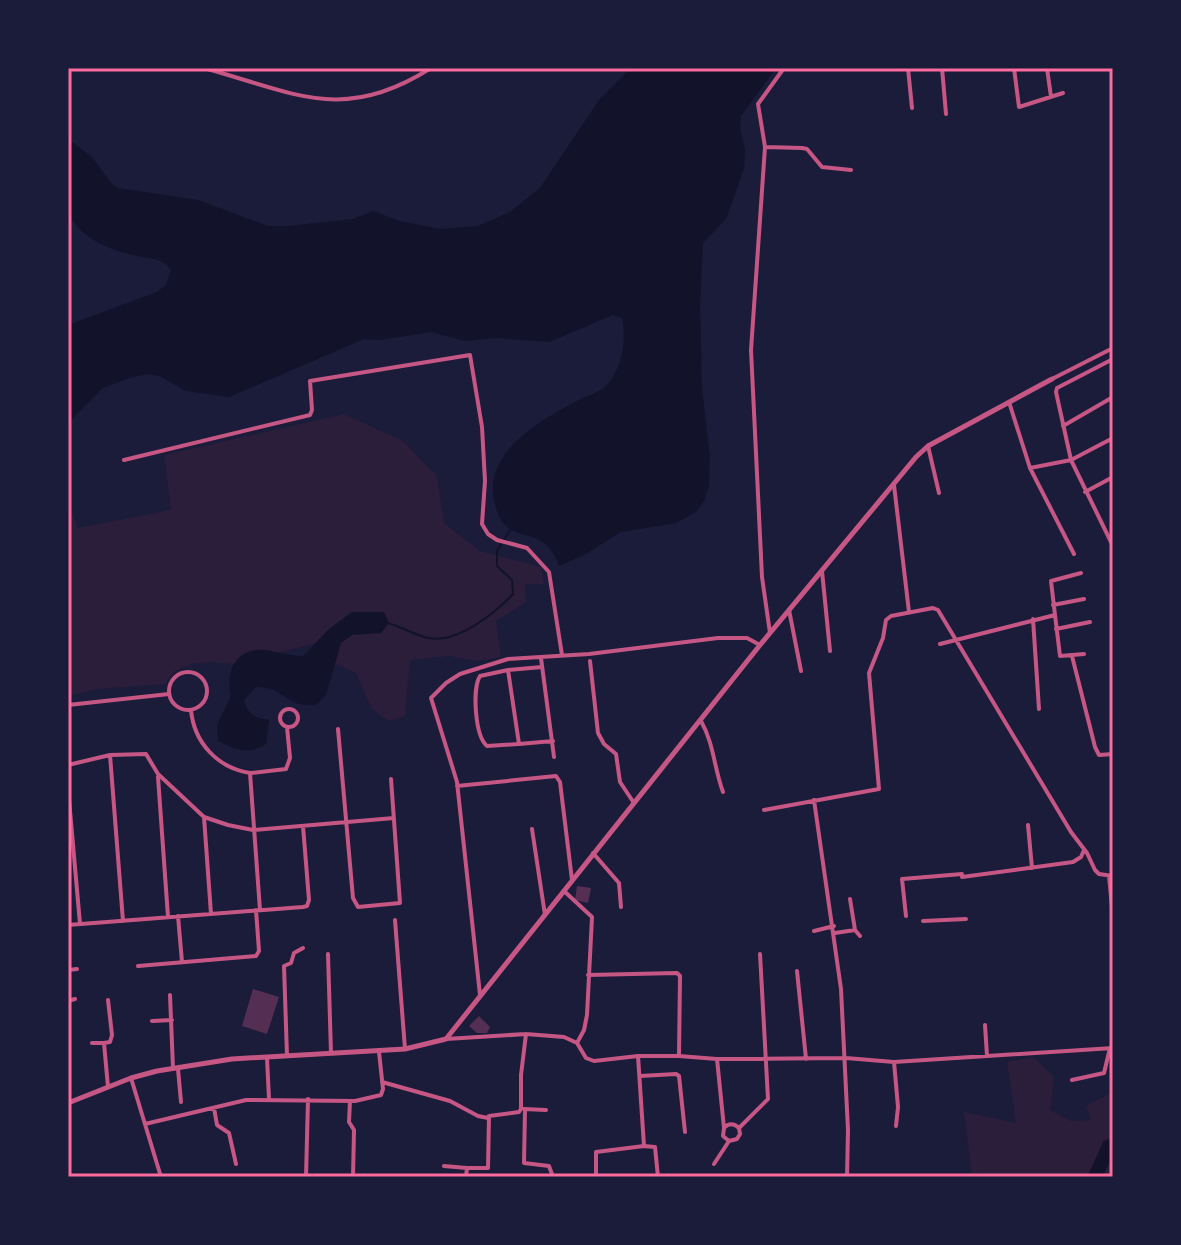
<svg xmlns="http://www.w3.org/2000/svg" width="1181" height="1245" font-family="Helvetica,sans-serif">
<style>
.green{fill:#2a1e3b}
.water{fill:#12122b}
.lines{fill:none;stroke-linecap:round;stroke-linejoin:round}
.stream{stroke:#12122b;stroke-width:2}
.river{stroke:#12122b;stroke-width:14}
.building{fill:#542f53}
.minor{stroke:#c65784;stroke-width:4}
.tertiary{stroke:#c65784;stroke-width:5}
.neatline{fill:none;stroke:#ff6b9d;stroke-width:3}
</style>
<rect width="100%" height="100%" fill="#1b1b3a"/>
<path class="green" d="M344,414L403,441L437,476L444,523L480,551L541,567L544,584H525L526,602L496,621L501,657L478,661L449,656L410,660L405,716L388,721L372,709L356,673L334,663L317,643L232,664L210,662L191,664L175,671L165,684L98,689L68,696V503L78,528L171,510L164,455Z
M1034,1057L1054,1077L1050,1110L1071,1121L1091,1120L1086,1106L1113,1092V1177H972L964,1112L1016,1123L1007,1062Z"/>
<path class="water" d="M631,68H776L741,116L740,128L745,150L744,169L726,219L703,243L700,306L702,388L710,458L709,486L704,501L696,512L676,523L621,532L584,555L559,566C544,520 509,550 496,508C478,455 539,421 577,401C585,396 598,393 605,387C622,371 627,340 622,318L613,315L549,342L496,338L465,341L431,332L380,340L364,339L229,397L186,391L159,376L147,374L130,378L103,388L68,423V325L157,292L166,285L171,270C163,258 151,259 138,256C112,251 76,238 68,209C64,193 68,157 68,139L92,157L112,184L118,188L198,200L268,226H288L353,219L373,211L400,221L440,229L478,226L510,212L540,188L599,100Z
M352,612H384L389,623L381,633L352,635L341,643L326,695L316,705C285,708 284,686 256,687L244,700C248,715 254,717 269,720L266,744C247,755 237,750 218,741L217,725L231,696C225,672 236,647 265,650C279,652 289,656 303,656L329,629Z"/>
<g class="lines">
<path class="stream" d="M387,623C401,626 414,635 428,638C457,644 495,613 513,594L512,580L497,566V551L510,530"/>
<path class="river" d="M1095,1177L1109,1146L1113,1148"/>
</g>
<path class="building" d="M577,886L591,888L588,903L575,900Z
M253,989L279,997L267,1034L242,1026Z
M479,1016L490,1027L487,1033H477L469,1026Z"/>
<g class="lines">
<path class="minor" d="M204,68C295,93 343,124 431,68
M908,68L912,108
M942,68L946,114
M1014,68L1019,107L1063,93
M1047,68L1051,97
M765,147L802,148L807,149L822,167L851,170
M1052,379L1113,348
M1009,402L1030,468L1074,554
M1063,426L1113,397
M928,446L939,493
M124,460L310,415L312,410L310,381L470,355L482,427L485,481L482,524L488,534L497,540L527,548L549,572L562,655
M1030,468L1071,460L1113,438
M894,485L909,612
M1085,492L1113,477
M1111,542L1071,460L1056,392L1057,388L1113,359
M822,571L830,651
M1053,605L1084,599
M789,610L801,671
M1055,615L1051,581L1081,573
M1033,619L1039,709
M1056,629L1090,622
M770,633L762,577L751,350L765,147L758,104L784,68
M940,644L1055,615L1060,656L1084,654
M1072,656L1095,747L1099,755L1113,754
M541,658L554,757
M590,661L598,733L604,744L616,754L620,782L634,803
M542,667L508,670L519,744L553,741
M508,670L480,676C472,689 475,736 487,746L518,744
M169 691a19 19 0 1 1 38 0a19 19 0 1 1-38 0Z
M68,705L169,694
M280 718a9 9 0 1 1 18 0a9 9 0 1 1-18 0Z
M191,710C194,743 218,768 250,773L260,910
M701,721C714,744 714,768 723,792
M338,729L353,898L358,907L400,903L391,779
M110,755L123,921
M68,765L110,755L146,754L158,774L204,817L228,825L253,830L394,818
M251,773L286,769L290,758L287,727
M158,777L168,917
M457,786L556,776L560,782L572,880
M68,788L80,924
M814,800L841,989L848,1130L847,1177
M764,810L879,789L869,673L883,638L886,620L891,616L933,608L938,610L1071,832L1087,853L1095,870L1099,874L1113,876
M204,817L211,914
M1028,825L1032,868
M532,829L545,915
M593,853L619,883L621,907
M1109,876L1113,917
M962,877L1073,862L1081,857L1084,850
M564,891L592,917L587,1015L584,1030L577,1043
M850,899L855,930
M178,916L182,962
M906,916L902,879L962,874
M395,920L405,1049
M923,921L966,919
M68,925L303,907L307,906L309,900L303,826
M814,931L834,926
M835,933L855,930L860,936
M328,954L331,1053
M138,966L256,956L259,951L256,910
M68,970L77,969
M797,971L806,1059
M588,975L677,973L680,976L679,1056
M170,995L173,1068
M480,995L457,782L431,698L446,683L460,674L508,659L589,654L718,638H747L760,645
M108,1000L112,1035L110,1042L104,1043L108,1087
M68,1001L75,999
M152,1021L172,1020
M985,1025L987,1056
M446,1039L526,1034L564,1037L577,1043L586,1058L594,1061L638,1056H679L717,1059L846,1058L894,1062L1113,1048
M92,1043H104
M287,1056L284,966L291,963L294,953L303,948
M638,1056L644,1146L655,1147L658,1177
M267,1058L269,1099
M717,1059L724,1128
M894,1062L898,1107L896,1126
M178,1069L181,1102
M640,1076L676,1074L679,1076L685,1132
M131,1078L161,1177
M1072,1080L1104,1073L1110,1048
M382,1082L450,1101L478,1116L488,1118
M350,1101L349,1122L354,1130L353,1177
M214,1108L217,1125L229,1133L236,1164
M524,1109L546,1110
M525,1109L524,1163L549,1166L553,1177
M145,1124L246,1100L355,1101L381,1095L383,1089L379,1052
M739,1128C734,1123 728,1123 724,1128L723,1136L729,1141L737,1139L740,1134L739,1128L768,1099L760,954
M714,1164L729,1141
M444,1166L467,1168
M306,1177L308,1099
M466,1177L467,1168H488L489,1116L519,1112L521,1109V1075L526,1034
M596,1177V1152L644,1146"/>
<path class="tertiary" d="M68,1103L131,1078L157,1071L232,1059L405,1049L446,1039L760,645L916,457L928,446L1052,379"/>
</g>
<rect width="1181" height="1245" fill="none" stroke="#1b1b3a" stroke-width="140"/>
<rect x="70" y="70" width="1041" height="1105" class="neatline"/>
</svg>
